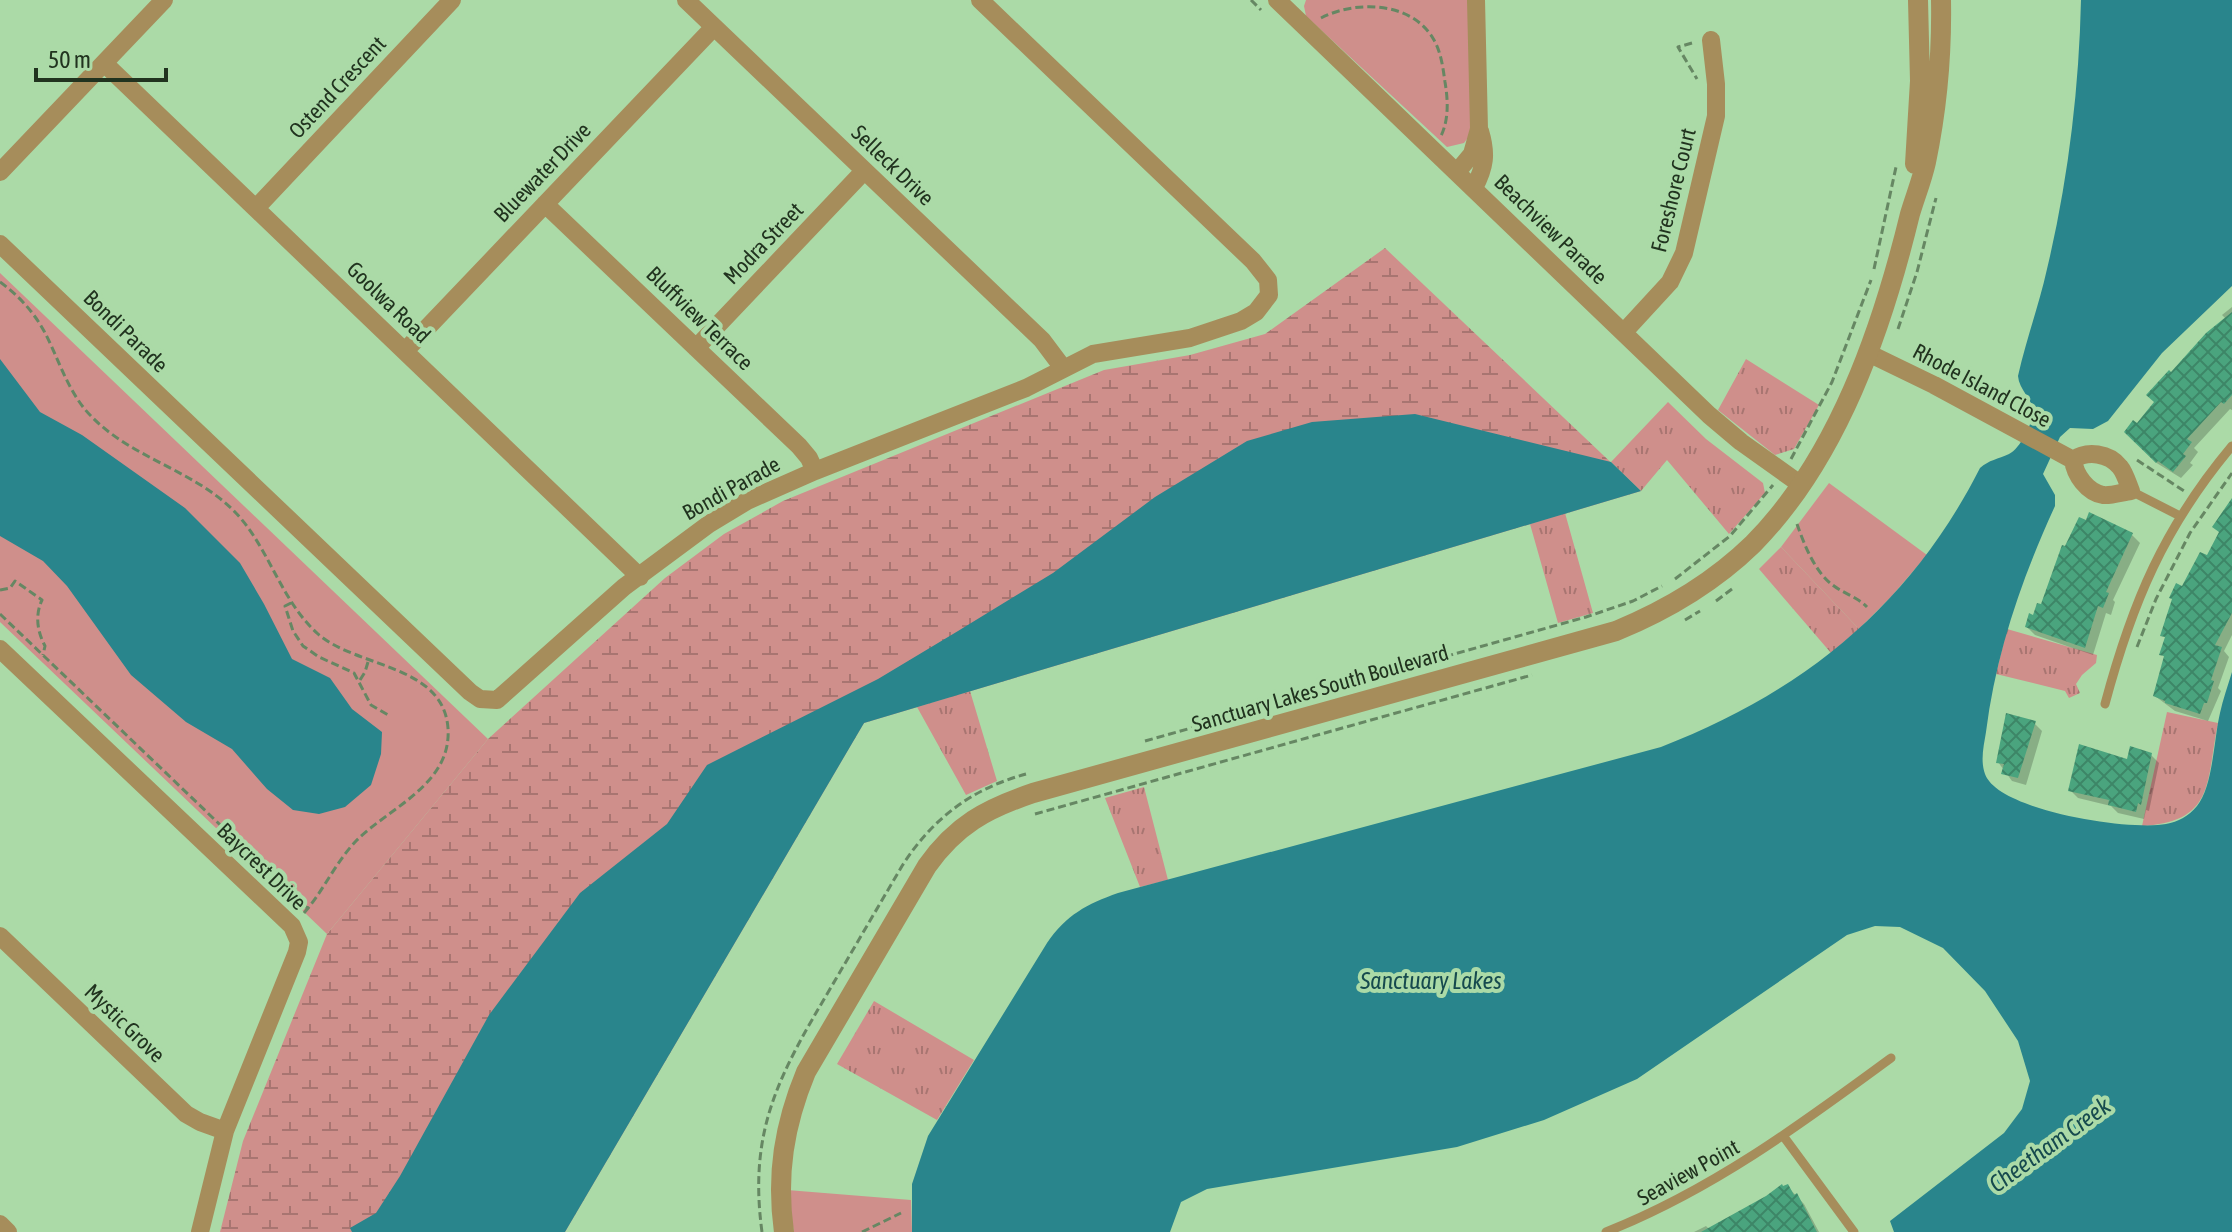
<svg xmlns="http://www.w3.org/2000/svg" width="2232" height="1232" font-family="'Asap Condensed',sans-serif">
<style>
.grass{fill:url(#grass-tufts)}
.wetland{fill:url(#wetland-marsh)}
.park{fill:#cf8f8b}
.water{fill:#29858c}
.shadow{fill:#0003}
.building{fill:url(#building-cross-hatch)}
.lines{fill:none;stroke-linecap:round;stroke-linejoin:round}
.path{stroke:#668763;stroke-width:3;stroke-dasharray:8 4;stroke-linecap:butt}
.service{stroke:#a68d5b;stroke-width:9}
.minor{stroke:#a68d5b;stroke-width:18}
.tertiary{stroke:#a68d5b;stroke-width:20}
.labels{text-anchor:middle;stroke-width:8;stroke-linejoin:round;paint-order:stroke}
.street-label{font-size:22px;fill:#21331f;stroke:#abdaa7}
.water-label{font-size:24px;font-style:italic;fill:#164a4e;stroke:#abdaa7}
</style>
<defs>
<pattern id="grass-tufts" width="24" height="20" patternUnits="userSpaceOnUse" patternTransform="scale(2)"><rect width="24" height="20" fill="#cf8f8b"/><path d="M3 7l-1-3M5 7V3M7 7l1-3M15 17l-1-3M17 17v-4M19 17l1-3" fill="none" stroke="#a87571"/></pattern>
<pattern id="wetland-marsh" width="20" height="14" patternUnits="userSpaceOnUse" patternTransform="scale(2)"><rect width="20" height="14" fill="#cf8f8b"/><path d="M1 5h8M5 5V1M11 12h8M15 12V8" fill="none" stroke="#a87571"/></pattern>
<pattern id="building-cross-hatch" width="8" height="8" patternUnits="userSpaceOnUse" patternTransform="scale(2)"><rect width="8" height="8" fill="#4aa47e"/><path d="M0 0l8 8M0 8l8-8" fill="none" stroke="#3d8667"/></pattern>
</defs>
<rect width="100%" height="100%" fill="#abdaa7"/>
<path class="grass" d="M1746,359L1819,405L1794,449L1775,455L1718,410Z
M1668,402L1706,439L1763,483L1765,493L1729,534L1667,460L1641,491L1611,462Z
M1565,513L1593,613L1558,623L1530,524Z
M1781,547L1859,629L1831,653L1759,569Z
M2007,629L2097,655L2096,663L2082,675L2076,684L2080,693L2069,698L2065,691L1996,674Z
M970,691L997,781L966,795L917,707Z
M2167,712L2218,723C2206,780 2216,822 2142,826Z
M1144,787L1168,880L1140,887L1105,798Z
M874,1001L974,1060L937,1120L837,1064Z"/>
<path class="wetland" d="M1385,248L1641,491L864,723L565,1232H220L243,1141L327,934L488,739L665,578L724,534L783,501L1104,370L1190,355L1265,334Z"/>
<path class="park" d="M1306,0H1476L1470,135L1464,143L1447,147L1306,16L1304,6Z
M0,273L488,739L327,934L0,622Z
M1829,483L1927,555L1891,597L1859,629L1781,547Z
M787,1190L911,1200L912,1232H794Z"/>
<path class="water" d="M2081,0H2232V286L2162,353L2108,421L2093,429L2070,428L2060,437L2043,474L2055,495V506C2022,578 1996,652 1986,732C1984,745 1980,760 1985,774C1998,811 2131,831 2166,824C2178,822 2189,816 2197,806C2213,787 2214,738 2220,713C2223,699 2228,685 2232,672V1232H1894L1890,1221L2004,1133L2022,1109L2030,1081L2018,1041L1985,991L1943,948L1900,927L1875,926L1847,935L1637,1079L1544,1120L1457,1147L1207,1189L1181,1202L1170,1232H912V1184L928,1136L1047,943C1066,915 1087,904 1118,893L1661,747C1803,692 1910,606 1980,468C1989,460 1998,459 2009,454C2020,449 2033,423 2033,411C2032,398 2019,390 2018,376C2026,340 2039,305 2047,269C2068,181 2079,90 2081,0Z
M0,359L40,412L82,435L185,508L240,563L264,604L292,659L330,678L352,709L382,732L381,754L371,785L345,807L319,814L293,810L267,789L232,749L186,722L131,675L67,586L43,561L0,536Z
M1415,414L1611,462L1641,491L864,723L565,1232H352L350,1228L376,1213L400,1176L489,1015L580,893L667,824L707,765L878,679L958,631L1053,573L1155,497L1247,441L1312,422Z"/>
<path class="shadow" d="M2232,307V410L2230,409L2194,448L2198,452L2190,463L2193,465L2181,478L2155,462L2138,426L2226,319L2222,315Z
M2232,504V635L2224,651L2229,657L2218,688L2221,691L2208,721L2175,711L2155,696L2165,658L2162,654L2167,639L2163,635L2183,589L2208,558Z
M2132,535L2140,543L2113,600L2115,602L2111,615L2106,613L2093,655L2035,635L2027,627L2042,607Z
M2034,723L2042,731L2026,785L2012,781L1998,762Z
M2151,755L2159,763L2149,811L2146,810L2144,819L2118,813L2111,806L2078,798L2070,790L2129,761Z
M1787,1186L1804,1204L1819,1232H1694L1706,1226L1710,1230Z"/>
<path class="building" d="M2232,312V395L2224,404L2221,402L2187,439L2192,442L2183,454L2186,456L2173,472L2158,461L2156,463L2124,432L2133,420L2137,423L2154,402L2146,395L2169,370L2171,372L2206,333Z
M2232,498V613L2215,645L2222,647L2211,680L2214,681L2207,703H2204L2200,714L2165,703V701L2153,696L2164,656L2159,655L2165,637L2160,636L2172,599L2169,598L2176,583L2182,586L2200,552L2207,555L2219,532L2212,527Z
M2089,512L2133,533L2106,592L2109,593L2103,608L2098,606L2085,648L2025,627L2029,613L2033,615L2037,603L2041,604L2062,545L2065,546L2079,517L2086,520Z
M2006,713L2036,721L2018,778L2001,774L2004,764L1996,763Z
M2079,744L2127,759L2130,746L2152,753L2141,805L2138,803L2136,812L2108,805L2109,800L2068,791Z
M1782,1184L1783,1186L1788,1184L1794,1195L1797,1193L1817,1232H1701L1766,1196Z"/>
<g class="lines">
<path class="path" d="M1251,0L1261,10
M1321,18C1356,0 1412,1 1434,40C1441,52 1443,68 1445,82C1448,100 1449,119 1441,136
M1692,43L1678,47L1697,79
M1874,269L1896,167
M0,282C18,295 33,311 44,331C59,359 68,393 91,416C130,457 192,470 232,509C269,545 279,599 318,634C357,668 443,664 448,728C452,785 388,808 356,841C335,863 323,892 303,914
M1898,329L1917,272L1936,198
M1791,459L1832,382L1871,280
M2137,460L2184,491
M1797,524C1804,544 1815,573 1834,586C1845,594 1857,597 1867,607
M1675,579L1730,536L1773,485
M0,590L10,588L15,581L42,600C35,615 37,631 45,646L43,655
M1716,601L1732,589
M291,603L285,606L293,631L303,646L319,657L354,673L371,705L390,716
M0,614L308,909
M1685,620L1700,611
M2137,647L2156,599L2190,533L2232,473
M360,680L365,672L368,662
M1145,741L1586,617L1633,601L1662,586
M1035,814L1532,675
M762,1232C748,1129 780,1074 830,989C854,948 878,907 902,866C932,819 971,789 1026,774
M862,1232L901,1213"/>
<path class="service" d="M2131,491L2180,516
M2105,704C2132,603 2164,527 2232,446
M1784,1137L1854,1232
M1606,1232C1712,1190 1800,1125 1891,1058"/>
<path class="minor" d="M686,0L1042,340L1063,368
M1277,0L1709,415L1741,442L1800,484
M104,63L640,577
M0,172L164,0
M1457,172L1472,154L1479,129L1476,0
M1474,188C1485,167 1487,154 1480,131
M545,204L799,446L809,458L815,471
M256,208L452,0
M0,244L470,692L480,699L497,700L624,587L709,524L747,501L815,471L1026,388L1093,354L1190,338L1241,321L1256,312L1269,295L1268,280L1253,261L980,0
M1624,332L1670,282L1684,253L1716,116V84L1711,40
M696,348L864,171
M405,351L714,27
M1868,353L1934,385L2073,460C2075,475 2087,492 2103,495C2111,496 2123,492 2131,491C2128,484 2125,473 2120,467C2109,453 2087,450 2073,460
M0,649L292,926L299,942L297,952L225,1131L200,1232
M0,936L186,1114L200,1122L225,1131
M0,1224L8,1232"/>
<path class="tertiary" d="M1915,164L1920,81L1918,0
M784,1232C776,1175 784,1125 806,1072L927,866C956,825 986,809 1033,793L1616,631C1667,610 1713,583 1753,544C1838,458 1882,329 1910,214C1915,197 1922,180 1926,162C1937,109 1942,55 1941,0"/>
</g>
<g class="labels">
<g class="street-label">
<text transform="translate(337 87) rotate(-47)" y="8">Ostend Crescent</text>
<text transform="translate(893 165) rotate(44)" y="8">Selleck Drive</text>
<text transform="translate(542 172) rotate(-46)" y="8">Bluewater Drive</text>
<text transform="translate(1673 190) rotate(-76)" y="8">Foreshore Court</text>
<text transform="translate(1551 229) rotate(44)" y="8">Beachview Parade</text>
<text transform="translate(763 243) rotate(-46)" y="8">Modra Street</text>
<text transform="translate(389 302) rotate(44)" y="8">Goolwa Road</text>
<text transform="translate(700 318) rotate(44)" y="8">Bluffview Terrace</text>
<text transform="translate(126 331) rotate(44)" y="8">Bondi Parade</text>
<text transform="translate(1982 385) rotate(28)" y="8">Rhode Island Close</text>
<text transform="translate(731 488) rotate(-29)" y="8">Bondi Parade</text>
<text transform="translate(1320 688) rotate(-16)" y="8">Sanctuary Lakes South Boulevard</text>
<text transform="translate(262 866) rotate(44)" y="8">Baycrest Drive</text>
<text transform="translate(125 1023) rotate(44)" y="8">Mystic Grove</text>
<text transform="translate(1688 1172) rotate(-29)" y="8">Seaview Point</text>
</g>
<g class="water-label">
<text x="1431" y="989">Sanctuary Lakes</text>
<text transform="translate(2050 1145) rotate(-36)" y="8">Cheetham Creek</text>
</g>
</g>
<path d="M36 68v12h130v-12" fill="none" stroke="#21331f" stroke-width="4"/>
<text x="48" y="68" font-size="24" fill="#21331f" stroke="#abdaa7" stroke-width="6" paint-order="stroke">50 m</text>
</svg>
